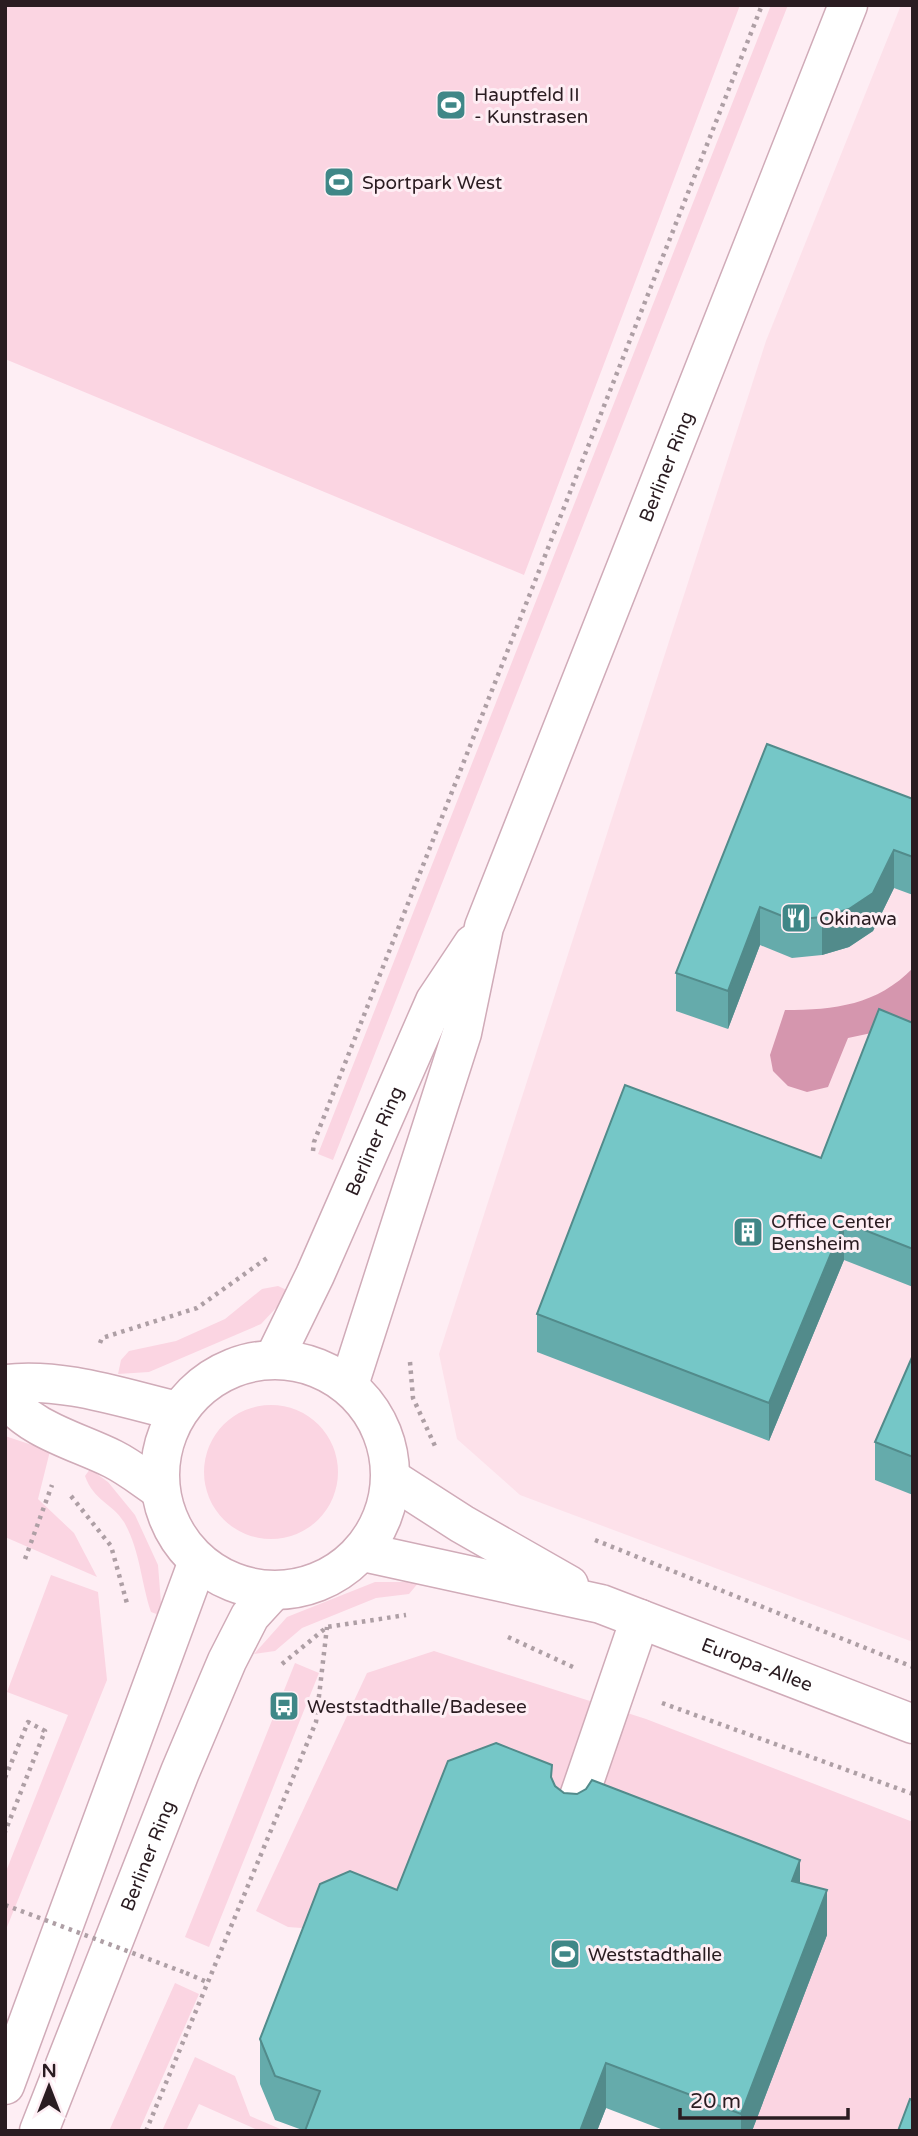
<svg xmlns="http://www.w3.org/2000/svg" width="918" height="2136" font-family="'Varela Round',sans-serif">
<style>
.built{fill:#fde1ea}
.green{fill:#fbd5e2}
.water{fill:#d596ae}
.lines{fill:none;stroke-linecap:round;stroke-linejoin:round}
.minor-casing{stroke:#d0abb8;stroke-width:41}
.path{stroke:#ae9fa5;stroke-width:4.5;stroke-dasharray:3.5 5;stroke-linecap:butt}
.minor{stroke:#fff;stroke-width:38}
.path-bridge{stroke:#ae9fa5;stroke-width:4.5;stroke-dasharray:3.5 5;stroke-linecap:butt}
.wall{fill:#65abab}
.shaded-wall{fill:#528b8b}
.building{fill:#75c7c7;stroke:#528b8b;stroke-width:2}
.labels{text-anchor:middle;stroke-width:6;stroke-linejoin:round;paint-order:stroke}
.poi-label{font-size:19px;fill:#2a1c21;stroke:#feeef4;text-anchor:start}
.street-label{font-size:19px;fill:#2a1c21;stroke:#feeef4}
</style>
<rect width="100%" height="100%" fill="#feeef4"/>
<path class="built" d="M901,5H913V1642L520,1495L457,1439L439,1354L766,341Z"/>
<path class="green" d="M5,5H740L524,575L5,359Z
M771,5H788L333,1160L318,1154Z
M278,1286L291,1292L261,1324L149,1372L118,1374L121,1360L129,1351L176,1341L225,1319L262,1289Z
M204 1472a67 67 0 1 1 134 0a67 67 0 1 1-134 0Z
M5,1436L50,1451L38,1499L74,1533L97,1577L5,1537Z
M90,1469L108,1482L135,1515L158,1565L162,1616L151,1612C141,1582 140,1550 124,1522C112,1503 94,1501 85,1476Z
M51,1575L98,1592L107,1680L5,1932V1874L68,1715L7,1692Z
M375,1582H419L409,1594L376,1598L302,1628L275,1651L254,1654L287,1617Z
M434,1651L646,1719L913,1822V2116L904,2131H752L397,1935L288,1927L256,1911L367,1673Z
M295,1663L319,1673L209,1947L185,1937Z
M175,1983L199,1994L139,2131H109Z
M195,2057L235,2076L250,2116L285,2131H260L199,2104L186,2131H162Z"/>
<path class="water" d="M913,968V1034L895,1028L848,1038L828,1087L807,1092L788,1086L773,1071L770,1055L785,1010C835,1010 877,1005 913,968Z"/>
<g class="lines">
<g class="minor-casing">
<g id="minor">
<path id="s1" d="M274,1359L315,1275L435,1001L473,944"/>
<circle cx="275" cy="1475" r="115"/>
<path d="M5,1384C62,1377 122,1398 177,1411"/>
<path id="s2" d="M349,1385L462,1033L484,927L848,5"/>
<path d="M5,1396C29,1430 77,1441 113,1459C129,1467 144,1479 159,1489"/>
<path d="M392,1479L462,1524L569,1585"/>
<path id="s3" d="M363,1552L601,1604L913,1724"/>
<path d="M572,1817L640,1619"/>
<path d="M5,2085L198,1561"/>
<path id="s4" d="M39,2131L180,1772L227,1661L250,1616L272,1592"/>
</g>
</g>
<path class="path" d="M313,1151L314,1142L762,5
M100,1343L102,1338L197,1308L267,1258
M410,1362L413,1398L435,1446
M71,1496L111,1546L128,1607
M595,1540L913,1667
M25,1559L52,1485
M508,1637L573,1667
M282,1664L327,1627L406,1615
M662,1703L913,1794
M5,1778L28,1722L45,1731L5,1832
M186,1973L207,1982
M146,2131L316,1722L327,1627"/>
<use href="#minor" class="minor"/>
<path class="path-bridge" d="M5,1905L186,1973"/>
</g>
<path class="wall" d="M767,744L913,799V895L894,888L873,931L849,947L822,955L792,958L760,945L728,1029L676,1011V973Z
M913,1023V1287L844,1260L769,1441L537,1352V1314L821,1158Z
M913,1355V1495L875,1480V1442Z
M552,1779L555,1786L564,1793L800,1883L827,1935L752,2131H666L606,2108L597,2131H305L275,2120L260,2084V2039L397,1890Z"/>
<path class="shaded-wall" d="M894,850V888L873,931L849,947L822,955V917Z
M760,907V945L728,1029V991Z
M844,1222V1260L769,1441V1403Z
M800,1860V1904L792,1881Z
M827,1890V1935L752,2131H741V2114Z
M606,2063V2108L597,2131H580Z"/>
<path class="building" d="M767,744L913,799V857L894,850L873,893L849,909L822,917L792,920L760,907L728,991L676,973Z
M879,1009L913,1023V1249L844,1222L769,1403L537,1314L625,1085L821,1158Z
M913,1355V1457L875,1442Z
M496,1743L552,1765L551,1777L555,1786L564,1793L577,1794L586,1789L592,1780L800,1860L792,1881L827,1890L741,2114L606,2063L580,2131H305L320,2091L275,2076L260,2039L320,1884L350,1871L397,1890L448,1761Z
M910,2099L913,2100V2131H898Z"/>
<defs>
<g id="stadium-square" transform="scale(1.575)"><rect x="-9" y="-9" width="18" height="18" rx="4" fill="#3f8787" stroke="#feeef4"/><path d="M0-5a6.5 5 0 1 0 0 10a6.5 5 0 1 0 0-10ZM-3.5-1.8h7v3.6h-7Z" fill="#fff"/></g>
<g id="restaurant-square" transform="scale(1.575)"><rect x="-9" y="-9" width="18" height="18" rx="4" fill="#3f8787" stroke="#feeef4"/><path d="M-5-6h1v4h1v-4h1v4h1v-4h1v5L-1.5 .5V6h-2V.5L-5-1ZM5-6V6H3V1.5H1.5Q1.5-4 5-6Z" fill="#fff"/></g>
<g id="building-square" transform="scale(1.575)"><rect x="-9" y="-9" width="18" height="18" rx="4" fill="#3f8787" stroke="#feeef4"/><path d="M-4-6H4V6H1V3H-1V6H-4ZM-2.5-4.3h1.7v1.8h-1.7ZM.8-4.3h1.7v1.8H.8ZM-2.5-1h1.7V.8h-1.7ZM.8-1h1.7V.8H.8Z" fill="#fff"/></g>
<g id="bus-square" transform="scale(1.575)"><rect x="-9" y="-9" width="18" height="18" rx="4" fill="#3f8787" stroke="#feeef4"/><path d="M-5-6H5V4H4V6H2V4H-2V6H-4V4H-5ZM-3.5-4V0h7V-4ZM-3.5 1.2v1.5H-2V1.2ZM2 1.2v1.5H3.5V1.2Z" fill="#fff"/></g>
</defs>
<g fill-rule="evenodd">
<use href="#stadium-square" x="451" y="105"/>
<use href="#stadium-square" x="339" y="182"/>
<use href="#restaurant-square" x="796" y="918"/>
<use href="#building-square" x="748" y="1232"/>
<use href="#bus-square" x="284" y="1706"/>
<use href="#stadium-square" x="565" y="1954"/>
</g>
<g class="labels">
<g class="poi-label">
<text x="474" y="101">Hauptfeld II<tspan x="474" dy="22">- Kunstrasen</tspan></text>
<text x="362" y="189">Sportpark West</text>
<text x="819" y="925">Okinawa</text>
<text x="771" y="1228">Office Center<tspan x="771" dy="22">Bensheim</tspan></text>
<text x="307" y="1713">Weststadthalle/Badesee</text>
<text x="588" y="1961">Weststadthalle</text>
</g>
<g class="street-label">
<text dy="7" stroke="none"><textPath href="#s2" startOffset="973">Berliner Ring</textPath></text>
<text dy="7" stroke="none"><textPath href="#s1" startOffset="240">Berliner Ring</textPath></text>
<text dy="7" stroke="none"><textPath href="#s3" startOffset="411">Europa-Allee</textPath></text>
<text dy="7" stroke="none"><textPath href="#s4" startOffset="296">Berliner Ring</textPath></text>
</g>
</g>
<rect width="918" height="2136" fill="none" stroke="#2a1c21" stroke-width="14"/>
<g transform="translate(49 2087)" stroke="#feeef4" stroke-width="5" paint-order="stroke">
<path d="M0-5L12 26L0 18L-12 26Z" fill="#2a1c21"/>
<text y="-10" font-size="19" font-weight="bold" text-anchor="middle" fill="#2a1c21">N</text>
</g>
<path d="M680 2108v10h168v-10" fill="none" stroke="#2a1c21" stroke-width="3.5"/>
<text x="690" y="2108" font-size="21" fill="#2a1c21" stroke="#feeef4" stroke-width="5" paint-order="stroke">20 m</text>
</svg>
